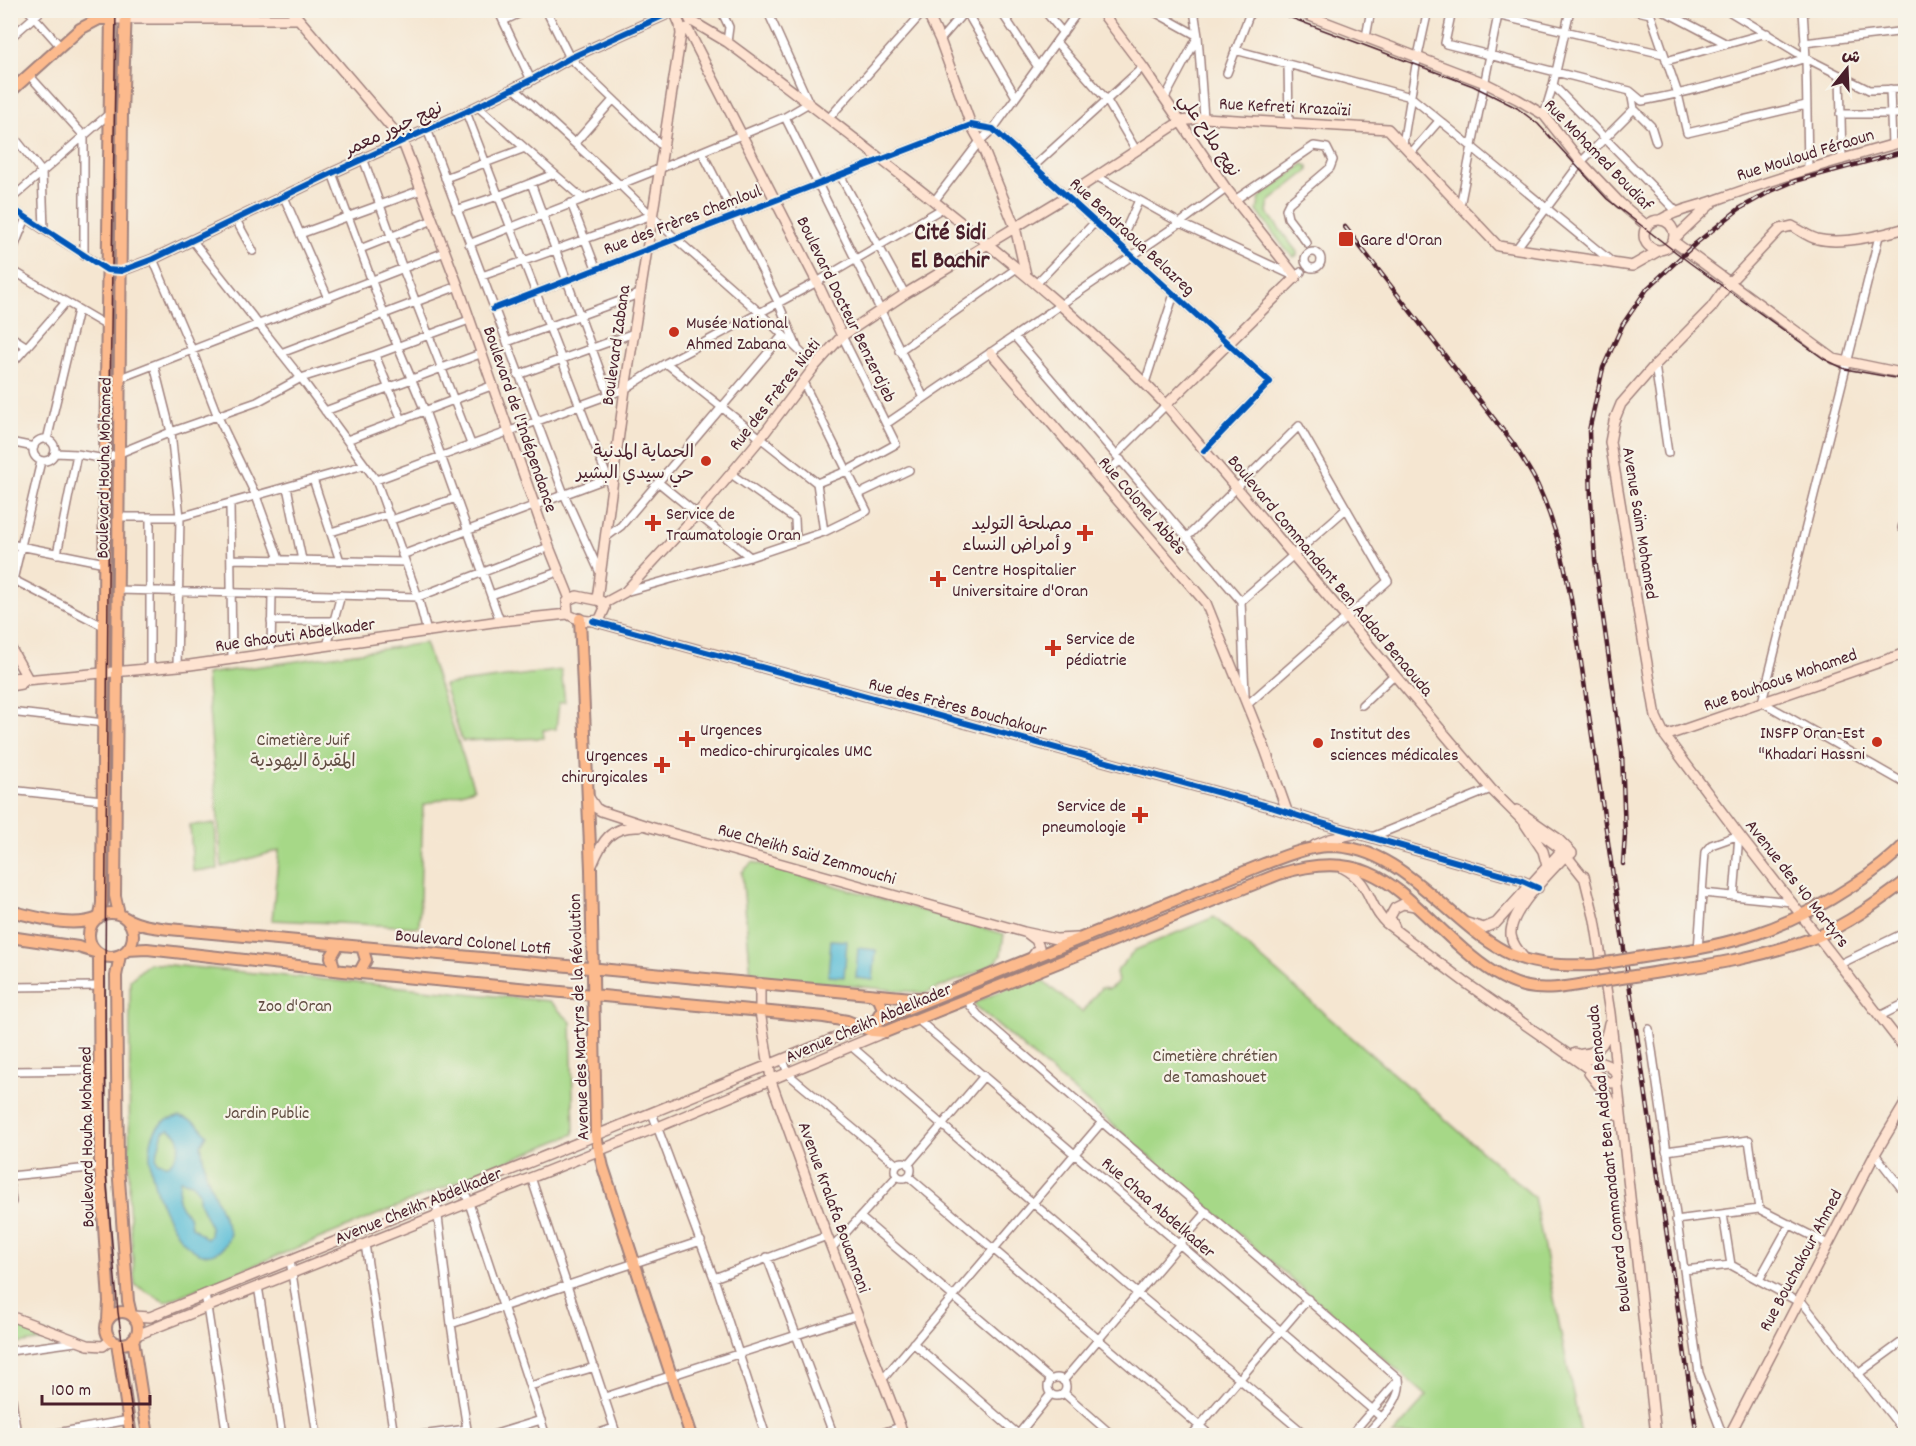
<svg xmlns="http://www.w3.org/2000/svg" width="1916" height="1446" font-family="Dekko,'Playpen Sans Arabic',sans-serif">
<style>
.green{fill:#a6d887;stroke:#787c59;stroke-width:1.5}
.water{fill:#59bdd7;stroke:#526e81;stroke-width:1.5;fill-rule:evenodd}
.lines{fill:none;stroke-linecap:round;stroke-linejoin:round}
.street-casing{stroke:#a0827e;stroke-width:10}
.secondary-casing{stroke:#a0827e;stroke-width:12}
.primary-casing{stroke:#a0827e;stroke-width:14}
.street{stroke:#fff;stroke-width:7}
.secondary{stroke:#fee3d1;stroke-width:9}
.primary{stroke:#fcba8d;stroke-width:10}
.tram{stroke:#4a1f2b;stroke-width:1.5}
.rail-casing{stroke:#4a1f2b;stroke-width:4.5}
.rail{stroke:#f7f3e8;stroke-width:2;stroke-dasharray:7;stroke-linecap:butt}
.primary-bridge-casing{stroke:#a0827e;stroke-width:14;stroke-linecap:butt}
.primary-bridge{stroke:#fcba8d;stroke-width:10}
.cycleway-casing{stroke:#f7f3e8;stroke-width:10}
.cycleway{stroke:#0057b8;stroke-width:6}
.poi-dot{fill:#c8321e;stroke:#f7f3e8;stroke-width:2}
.labels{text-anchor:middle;stroke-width:4.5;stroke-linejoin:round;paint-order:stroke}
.street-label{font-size:18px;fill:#4a1f2b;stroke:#f7f3e8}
.poi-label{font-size:18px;fill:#4a1f2b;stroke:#f7f3e8;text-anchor:start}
.park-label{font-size:18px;fill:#614d42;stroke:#f7f3e8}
.district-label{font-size:24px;font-weight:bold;fill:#4a1f2b;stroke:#f7f3e8}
</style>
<rect width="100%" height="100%" fill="#f7f3e8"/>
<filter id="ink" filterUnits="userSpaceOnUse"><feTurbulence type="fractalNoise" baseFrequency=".0167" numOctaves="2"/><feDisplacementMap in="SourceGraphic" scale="12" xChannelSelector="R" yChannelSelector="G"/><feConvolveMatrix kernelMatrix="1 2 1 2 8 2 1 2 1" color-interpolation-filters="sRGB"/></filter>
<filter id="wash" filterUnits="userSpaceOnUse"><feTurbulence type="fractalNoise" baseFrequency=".008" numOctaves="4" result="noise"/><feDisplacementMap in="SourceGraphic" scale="24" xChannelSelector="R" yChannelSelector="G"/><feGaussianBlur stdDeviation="1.35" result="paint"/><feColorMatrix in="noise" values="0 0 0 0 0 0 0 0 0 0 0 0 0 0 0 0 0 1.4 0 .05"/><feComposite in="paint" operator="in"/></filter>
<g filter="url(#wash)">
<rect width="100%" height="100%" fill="#f5e6d1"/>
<path class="green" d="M1304,164L1308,166V171L1269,202L1267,212L1297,252V255L1294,257L1286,250L1257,211L1260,197Z
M425,643L474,789L423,805L419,927L272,920L279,850L222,867L206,674Z
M561,670L565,702L559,703L556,729L543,730L544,738L462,741L444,685Z
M215,824L218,869L193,871L190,825Z
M753,862L1004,934L1001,955L996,962L983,970L926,993L751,976L742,872Z
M1214,917L1534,1197L1581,1435H1393L1427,1396L974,1005L976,1002L1036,976L1082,1012L1101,988L1109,989L1118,982L1116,972L1135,950Z
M149,963L549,1001L571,1022L574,1134L165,1302L135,1285L129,1207L130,980Z
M11,1321L58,1338L11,1345Z"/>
<path class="water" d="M831,940L847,941L844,977L828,976Z
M858,948L876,950L873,980L856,978Z
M179,1117C192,1120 199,1123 207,1135L201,1145L206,1174L230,1233C225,1255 205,1261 188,1246C164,1226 130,1142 165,1121C169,1119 174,1118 179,1117ZM169,1129C187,1139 179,1153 169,1165L158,1162L156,1157L163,1132ZM180,1180L192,1183L199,1193C197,1209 213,1220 210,1236L207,1239L191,1226L189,1215L182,1208L178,1200Z"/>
</g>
<g filter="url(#ink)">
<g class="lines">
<g class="street-casing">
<path id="street" d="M28,10L61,47
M498,10L531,80
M546,10L570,58L662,146
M721,10L729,27L727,42
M1000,10L1038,67
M1044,10L1063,33
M1151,10L1198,36L1165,98
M1194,10L1198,36L1204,118
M1452,10L1445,43L1446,44L1630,91L1642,101C1698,91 1752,75 1806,58
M1475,10L1663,54
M1633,10L1650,14
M1649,10L1678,94L1687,133L1806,105
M1662,10L1727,44
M1727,10L1806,58L1869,90L1906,89
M1803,10L1806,58L1808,168
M966,11L1016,97
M1108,19L1112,10
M1318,19L1321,10
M503,21L527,10
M1366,37L1371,10
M10,38L42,10
M940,40L966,10
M1056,42L1106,99L1136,150
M1804,43L1906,31
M1235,50L1411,97L1612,262
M1666,61L1767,33
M1288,64L1289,123
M1227,73L1251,10
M29,75L84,136V256
M1840,75L1842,160
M1553,85L1676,211
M514,88L620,185L676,239L759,312L815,366
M1890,89L1892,145
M477,106L582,198
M1634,109L1651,126L1656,142
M466,112L611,487
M1840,114H1906
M1544,115L1553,85L1570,10
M785,117L924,398
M829,118L925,10
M427,129L564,494L600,573
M10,132L42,172L44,230
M575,143L613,100
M1403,144L1416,65L1428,10
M702,152L778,302L797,347
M1411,153L1439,121
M363,158L403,269L471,444
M1034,166L1143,67
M332,173L384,314L425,411L500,621
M840,175L905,294
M1096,176L1180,223L1296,277L1301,272
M445,178L525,148
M531,183L609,395
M284,197L328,298
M10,200L110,113
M935,200L980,141L993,129L1079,10
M1235,200L1314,146L1327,148L1333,160L1330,168L1289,203L1286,209L1288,218L1307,243
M571,203L596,268
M1460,206L1499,10
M10,207L44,230L110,271
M456,210L498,196L554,174
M236,220L253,251
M300,234L421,190
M1879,236L1762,702L1906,784
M192,240L301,378L376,480L418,597L427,632
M469,244L659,169L785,117L809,103L767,10
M1119,244L1139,200
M360,249L433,220
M1516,249L1581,162L1634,109L1631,92
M1305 260a8 8 0 1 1 16 0a8 8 0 1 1-16 0Z
M10,257L26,218
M153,259L192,350L218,417L256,496L279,559
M10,269L107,326
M482,276L652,215
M1036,284L1095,222
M493,309L971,125L993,129L1270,382L1204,451
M10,336L27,347
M1015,337L1241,601
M507,342L639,294
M899,351L1017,268
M281,353L458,286
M375,355L402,420
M666,363L817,483L824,532
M154,365L171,432L180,517L177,666
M1655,365L1668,453
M10,366L66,302
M518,375L634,333
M120,378L445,252
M1145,383L1174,294
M325,411L480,354
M886,424L1180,223L1226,189
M33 450a11 11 0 1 1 22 0a11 11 0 1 1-22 0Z
M47,440L78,310
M347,440L491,386
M10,442L34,447
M55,453L77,454L105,459L171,432L257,402L301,378L375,355L469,320
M1116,455L1166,405
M731,474L795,519L796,541
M313,479L340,561
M1098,479L1121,460
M376,480L625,389L666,363L817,282L943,208
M658,482L750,557
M817,483L847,471L896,444L842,336
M287,487L302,560
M859,494L909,470
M230,504L232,659
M118,517H180L364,465
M391,520L456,498
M1902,528L1906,514
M331,532L389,514
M605,538L621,526L783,335
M1186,538L1299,426L1388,581L1248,704
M10,544L105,563
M57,554L77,454
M402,555L611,477
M231,559L405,562
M14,580L105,627
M117,590L418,597L549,547
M625,592L750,557L824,532L867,511L803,382
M10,593L41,461
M491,595L558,572
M1241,601L1346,509
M1241,601L1245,694
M271,621H333
M327,646L341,595
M271,652L272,594
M150,668V517
M1362,705L1394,675
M10,712L104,723
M10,790L102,800
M1372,837L1491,789
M1899,850L1906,858
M1703,893L1792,902
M1698,950L1705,852L1711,845L1739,835L1734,896
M1840,964L1906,932
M10,987L100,986
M972,997L970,1005L978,1015L1399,1379
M1880,1016L1906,1003
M917,1019L1381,1417
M1649,1029L1699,1373L1723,1436
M851,1046L1137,1293L1307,1436
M783,1059L788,1074L897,1165
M10,1071L100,1070
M652,1113L714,1278L766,1436
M1666,1151L1749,1140L1759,1209
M1875,1154L1906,1194
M895 1170a8 8 0 1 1 16 0a8 8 0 1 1-16 0Z
M908,1165L984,1076
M10,1176L100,1167
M908,1176L1211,1436
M531,1177L617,1436
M10,1187L12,1202
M464,1188L546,1436
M436,1200L451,1324L468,1436
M1723,1214L1731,1265
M860,1217L1051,1380
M1676,1220L1759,1209L1828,1244
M365,1244L394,1436
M832,1248L897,1176
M767,1257L834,1436
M290,1260L317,1436
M1684,1270L1731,1265L1797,1301
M714,1278L827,1236
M1759,1280L1790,1224
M258,1286L282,1436
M205,1294L227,1436
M1799,1298L1906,1434
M451,1324L701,1241
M913,1343L1020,1436
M10,1351L76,1342
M1858,1374L1906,1339
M1048 1387a9 9 0 1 1 18 0a9 9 0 1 1-18 0Z
M882,1380L1102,1122
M1063,1381L1207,1212
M10,1384L17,1436
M530,1386L595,1367
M1064,1393L1113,1436
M605,1397L858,1315
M40,1436L129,1420
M413,1436L467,1429
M489,1436L541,1420
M590,1436L614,1428
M873,1436L900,1427
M1017,1436L1051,1394
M1191,1436L1308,1299
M1350,1436L1399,1379
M1365,1436C1378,1420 1403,1401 1399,1379"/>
</g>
<g class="secondary-casing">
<path id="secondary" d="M291,10L402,140L458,286L549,547L570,599
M685,10L690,20L727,42C804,99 880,158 954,217C1028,276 1101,337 1166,405L1491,789L1521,819L1562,850L1585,879
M926,10L940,40L971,125L980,141L1015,227L1026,275
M1100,10L1143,67L1225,187L1296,277L1166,405
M1294,10L1485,83L1517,99L1544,115L1581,162L1620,203L1647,226
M111,19H298
M687,28L817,282L842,336
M1660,220C1678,209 1697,207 1716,200C1778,177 1841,159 1906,141
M1644 235a15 15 0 1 1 30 0a15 15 0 1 1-30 0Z
M1906,228C1882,235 1841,245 1817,239C1808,237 1800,230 1792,226L1780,229L1729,283L1711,308L1655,365L1621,404L1614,421L1610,442L1656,717L1665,736L1739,835L1906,1050
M1674,239L1713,202
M1673,241L1834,359L1906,374
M121,271L153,259L332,173L466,112L531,80L570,58L676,10
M991,353L1206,603L1265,749L1287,811
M577,596L601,601L605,608L600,619C592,623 576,620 568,614L567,602L570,599Z
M597,599L625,389L681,34L680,25L674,11
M603,604L625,592L697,514L760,439L815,366L842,336L905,294L1067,196L1181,121L1204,118L1388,129L1498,246L1632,266L1660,250
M593,621L1271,807L1314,821L1520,880L1538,888
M10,647L28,679
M10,678L23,677L25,680L190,665L500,621L568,614
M10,686L21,684L25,680
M1665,736L1906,653
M588,796L596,808L601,811L650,827L1024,932L1056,939L1077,938
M1517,810L1557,838L1572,853
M1525,824L1543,851L1547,866
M1315,845L1330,839L1354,834
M592,865C602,841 610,826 639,827
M1343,868C1372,883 1367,905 1386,923L1466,983L1606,1081L1612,1083L1616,1082L1618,1078L1614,1070L1607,1065L1575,1053
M1584,876L1595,920L1610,1013L1656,1436
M1467,923L1484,928L1496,923L1562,850L1566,848
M1395,928L1390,917L1395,908L1403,904L1415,906
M1028,934L1036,940L1039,947L1032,957
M1525,959C1519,952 1512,944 1511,935C1509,911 1550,873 1566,855
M760,983V1012L772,1084L827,1236L904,1436
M1582,1054C1602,1053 1606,1040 1609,1023
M1589,1073L1610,1100L1618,1116
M10,1316L88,1345L103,1346L112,1339
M133,1316L150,1317L862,1027
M137,1335L658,1127L885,1032
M1729,1436L1875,1154L1906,1102"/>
</g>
<g class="primary-casing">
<path id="primary" d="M126,10L122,113L115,896L119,914C135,925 150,927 169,929L912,998H933
M10,92L80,29L99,19H111
M580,619L591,869L596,1136L603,1167L691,1436
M10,911C36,917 72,929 98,918
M89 935a22 22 0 1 1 44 0a22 22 0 1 1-44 0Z
M100,916L102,903L105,459L111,10
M10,937L78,947L98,953
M127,950L147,949L361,973L824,1017L847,1021L872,1031L885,1032L1279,874C1374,844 1399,894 1464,950C1481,965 1501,980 1523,986C1547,992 1572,986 1596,982
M99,953L100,1167L109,1301L108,1320
M120,955L116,976L118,1166L128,1301L131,1314
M1655,955C1731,946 1787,929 1852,886C1871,874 1890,860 1906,843
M335,970L331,957L338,945
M1660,972C1713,965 1766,956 1816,937C1848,924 1878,902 1906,881
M359,973L366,960L362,947
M872,995L879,999L883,1009L874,1022
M862,1027L1264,864C1285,856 1306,847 1330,846C1402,846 1446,920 1504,951C1532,966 1563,966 1593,965
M106 1328a16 16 0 1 1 32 0a16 16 0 1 1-32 0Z
M133,1339L148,1436
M117,1343L131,1436"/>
</g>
<use href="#street" class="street"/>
<use href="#secondary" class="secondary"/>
<use href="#primary" class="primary"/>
<path class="tram" d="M116,10L109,457L105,975L106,1174L118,1312L135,1436
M1270,10L1473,86L1517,108L1538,124L1607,199L1690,263L1824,359L1845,369L1906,380"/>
<g class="rail-casing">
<path id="rail" d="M1345,227L1515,446C1522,459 1532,472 1538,486C1561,536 1570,589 1578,642L1697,1436
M1623,864L1625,834L1622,752L1595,560L1591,499L1589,431L1603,368L1623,324L1647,289L1695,244L1739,209L1771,191L1795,181L1906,151"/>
</g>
<use href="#rail" class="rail"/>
<g class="primary-bridge-casing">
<path id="primary-bridge" d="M1593,965L1655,955
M1596,982L1660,972"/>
</g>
<use href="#primary-bridge" class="primary-bridge"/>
<g class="cycleway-casing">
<path id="cycleway" d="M10,207L107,270L121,271L153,259L332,173L466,112L531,80L570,58L676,10
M493,309L971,125L993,129L1270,382L1204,451
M593,621L1271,807L1314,821L1520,880L1538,888"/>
</g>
<use href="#cycleway" class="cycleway"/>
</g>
</g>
<g class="poi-dot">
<rect x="1338" y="231" width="16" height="16" rx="3"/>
<circle cx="674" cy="332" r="6"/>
<circle cx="706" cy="461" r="6"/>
<path d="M650 514h6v6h6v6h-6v6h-6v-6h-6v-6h6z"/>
<path d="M1082 524h6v6h6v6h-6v6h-6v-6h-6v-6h6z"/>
<path d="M935 570h6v6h6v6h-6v6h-6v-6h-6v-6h6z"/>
<path d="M1050 639h6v6h6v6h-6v6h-6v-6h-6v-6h6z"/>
<path d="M684 730h6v6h6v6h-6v6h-6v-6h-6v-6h6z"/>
<circle cx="1877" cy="742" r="6"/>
<circle cx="1318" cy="743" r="6"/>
<path d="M659 756h6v6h6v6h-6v6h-6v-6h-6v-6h6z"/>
<path d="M1137 806h6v6h6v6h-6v6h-6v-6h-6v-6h6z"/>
</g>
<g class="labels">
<g class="street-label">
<text transform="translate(1285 106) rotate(3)" y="6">Rue Kefreti Krazaïzi</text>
<text transform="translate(393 128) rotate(-25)" y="6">نهج جبور معمر</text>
<text transform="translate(1210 135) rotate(56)" y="6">نهج ملاح علي</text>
<text transform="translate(1599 154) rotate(46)" y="6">Rue Mohamed Boudiaf</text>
<text transform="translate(1805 154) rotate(-17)" y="6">Rue Mouloud Féraoun</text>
<text transform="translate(682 219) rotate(-21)" y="6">Rue des Frères Chemloul</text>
<text transform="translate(1133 236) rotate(43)" y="6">Rue Bendraoua Belazreg</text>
<text transform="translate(847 309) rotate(64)" y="6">Boulevard Docteur Benzerdjeb</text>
<text transform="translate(615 345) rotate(-82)" y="6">Boulevard Zabana</text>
<text transform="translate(774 394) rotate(-52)" y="6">Rue des Frères Niati</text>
<text transform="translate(521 419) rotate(71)" y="6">Boulevard de l'Indépendance</text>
<text transform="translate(103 468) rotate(-89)" y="6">Boulevard Houha Mohamed</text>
<text transform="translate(1143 505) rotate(49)" y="6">Rue Colonel Abbès</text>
<text transform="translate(1641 523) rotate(81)" y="6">Avenue Saïm Mohamed</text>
<text transform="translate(1331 575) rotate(50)" y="6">Boulevard Commandant Ben Addad Benaouda</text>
<text transform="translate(295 634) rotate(-8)" y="6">Rue Ghaouti Abdelkader</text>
<text transform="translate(1780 679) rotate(-19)" y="6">Rue Bouhaous Mohamed</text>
<text transform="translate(958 706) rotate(15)" y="6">Rue des Frères Bouchakour</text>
<text transform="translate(807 853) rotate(16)" y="6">Rue Cheikh Saïd Zemmouchi</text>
<text transform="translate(1798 883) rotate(52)" y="6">Avenue des 40 Martyrs</text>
<text transform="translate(473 941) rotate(5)" y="6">Boulevard Colonel Lotfi</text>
<text transform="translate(578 1017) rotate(-92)" y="6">Avenue des Martyrs de la Révolution</text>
<text transform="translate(868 1022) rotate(-23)" y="6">Avenue Cheikh Abdelkader</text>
<text transform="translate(86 1137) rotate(-91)" y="6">Boulevard Houha Mohamed</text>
<text transform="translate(1608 1159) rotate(-96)" y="6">Boulevard Commandant Ben Addad Benaouda</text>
<text transform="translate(418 1205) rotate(-22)" y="6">Avenue Cheikh Abdelkader</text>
<text transform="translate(835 1207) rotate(70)" y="6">Avenue Kralafa Bouamrani</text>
<text transform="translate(1159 1207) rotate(41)" y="6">Rue Chaa Abdelkader</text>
<text transform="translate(1800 1260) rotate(-62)" y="6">Rue Bouchakour Ahmed</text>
</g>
<g class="poi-label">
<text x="1360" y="245">Gare d'Oran</text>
<text x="686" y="328">Musée National<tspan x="686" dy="21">Ahmed Zabana</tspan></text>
<text x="694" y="457" text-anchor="end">الحماية المدنية<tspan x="694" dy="21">حي سيدي البشير</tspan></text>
<text x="666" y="519">Service de<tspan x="666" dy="21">Traumatologie Oran</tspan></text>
<text x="1072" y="529" text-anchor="end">مصلحة التوليد<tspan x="1072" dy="21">و أمراض النساء</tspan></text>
<text x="952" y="575">Centre Hospitalier<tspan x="952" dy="21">Universitaire d'Oran</tspan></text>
<text x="1066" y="644">Service de<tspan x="1066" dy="21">pédiatrie</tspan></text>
<text x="700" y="735">Urgences<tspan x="700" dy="21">medico-chirurgicales UMC</tspan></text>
<text x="1865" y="738" text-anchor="end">INSFP Oran-Est<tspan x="1865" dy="21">"Khadari Hassni</tspan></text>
<text x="1330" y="739">Institut des<tspan x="1330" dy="21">sciences médicales</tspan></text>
<text x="648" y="761" text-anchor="end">Urgences<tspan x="648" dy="21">chirurgicales</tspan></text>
<text x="1126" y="811" text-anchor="end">Service de<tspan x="1126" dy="21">pneumologie</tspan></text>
</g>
<g class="park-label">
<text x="303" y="745">Cimetière Juif<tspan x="303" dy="21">المقبرة اليهودية</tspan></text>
<text x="295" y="1011">Zoo d'Oran</text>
<text x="1215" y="1061">Cimetière chrétien<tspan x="1215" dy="21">de Tamashouet</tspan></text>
<text x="267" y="1118">Jardin Public</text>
</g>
<g class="district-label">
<text x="950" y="239">Cité Sidi<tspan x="950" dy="28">El Bachir</tspan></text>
</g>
</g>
<rect width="1916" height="1446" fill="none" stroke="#f7f3e8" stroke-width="36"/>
<g transform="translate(1847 69) rotate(18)" stroke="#f7f3e8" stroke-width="4.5" paint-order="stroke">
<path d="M0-4.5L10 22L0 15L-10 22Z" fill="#4a1f2b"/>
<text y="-9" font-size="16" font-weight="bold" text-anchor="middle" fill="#4a1f2b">ش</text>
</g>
<path d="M42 1395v9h108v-9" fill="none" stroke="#4a1f2b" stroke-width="3"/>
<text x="51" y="1395" font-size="18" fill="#4a1f2b" stroke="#f7f3e8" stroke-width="4.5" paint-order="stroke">100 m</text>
</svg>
